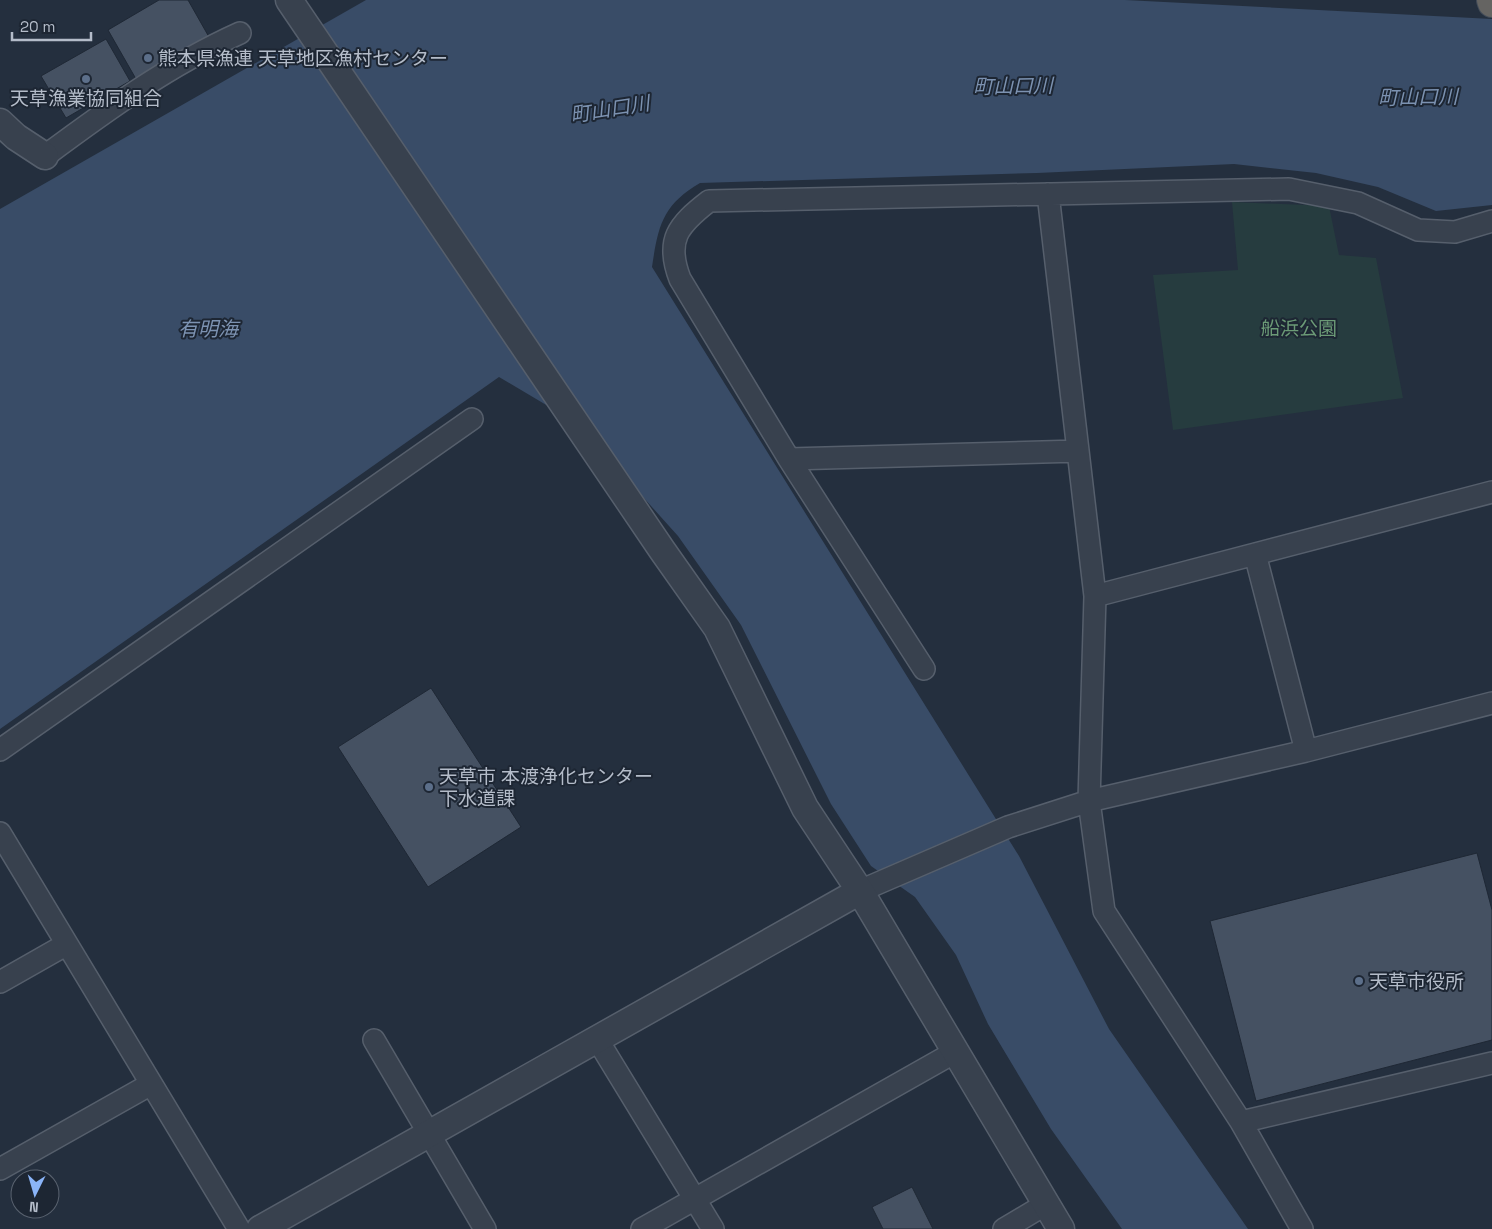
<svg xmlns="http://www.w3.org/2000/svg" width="1492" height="1229" font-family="'Space Grotesk','Noto Sans JP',sans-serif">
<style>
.green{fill:#263c3f}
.water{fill:#394c67}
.building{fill:#455162;stroke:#1f2835}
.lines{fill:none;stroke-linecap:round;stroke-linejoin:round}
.minor-casing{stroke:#565f6c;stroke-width:24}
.tertiary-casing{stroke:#565f6c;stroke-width:29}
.trunk-casing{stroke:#434c59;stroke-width:30}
.minor{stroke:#38414e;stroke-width:21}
.tertiary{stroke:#38414e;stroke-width:26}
.trunk{stroke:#656462;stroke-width:28}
.service-dot{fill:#5c6f8a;stroke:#1d2633;stroke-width:2}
.labels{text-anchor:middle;stroke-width:4;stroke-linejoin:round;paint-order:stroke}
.poi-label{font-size:19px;fill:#b4bcc9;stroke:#1d2633;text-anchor:start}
.park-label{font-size:19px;fill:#6b9a76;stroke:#1d2633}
.water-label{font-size:20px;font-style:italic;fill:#7c92b1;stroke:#1d2633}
</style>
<rect width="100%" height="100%" fill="#242f3e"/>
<path class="green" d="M1232,202L1329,206L1339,255L1376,258L1403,398L1173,430L1153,275L1238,270Z"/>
<path class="water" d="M366,0H1125L1492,19V205L1436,211L1378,187L1316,173L1234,164L1037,173L700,183C662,205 658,227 652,267L1019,856L1109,1029L1248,1229H1122L1051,1129L988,1024L956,955L915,897L871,866L831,804L741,625L678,536L616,467L553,409L499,377L0,729V209Z"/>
<path class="building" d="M159,0H188L209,37L136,79L108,30Z
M106,39L130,81L66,118L41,76Z
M431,688L521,827L428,887L338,747Z
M1477,853L1492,910V1040L1256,1101L1210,921Z
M912,1187L933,1229H883L872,1207Z"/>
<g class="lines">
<g class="minor-casing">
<path id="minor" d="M45,156C107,110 169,65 240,33
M1048,194L1095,596L1089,801L1104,911L1241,1122L1302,1229
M789,459L1078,451
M1255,554L1306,751
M1095,596L1492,492
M924,669L789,459L680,279C665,240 678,225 709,201L1289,189L1358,203L1418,230L1455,232L1492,221
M0,750L472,419
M0,833L239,1229
M860,891L1008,827L1089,801L1306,751L1492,703
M0,982L67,944
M597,1039L713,1229
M374,1040L485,1229
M1241,1122L1492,1063
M0,1169L151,1084
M642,1229L955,1052
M1004,1229L1046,1204"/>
</g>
<g class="tertiary-casing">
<path id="tertiary" d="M289,0L662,550L717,628L805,808L860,891L1061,1229
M0,122L16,137L45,156
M260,1229L860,891"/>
</g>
<g class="trunk-casing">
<path id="trunk" d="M1491,0L1492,3"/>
</g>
<use href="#minor" class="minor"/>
<use href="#tertiary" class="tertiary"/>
<use href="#trunk" class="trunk"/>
</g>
<g class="service-dot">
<circle cx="148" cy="58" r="5"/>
<circle cx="86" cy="79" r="5"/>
<circle cx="429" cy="787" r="5"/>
<circle cx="1359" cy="981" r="5"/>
</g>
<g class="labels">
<g class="poi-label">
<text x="158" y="65">熊本県漁連 天草地区漁村センター</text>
<text x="86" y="105" text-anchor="middle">天草漁業協同組合</text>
<text x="439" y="783">天草市 本渡浄化センター<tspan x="439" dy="22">下水道課</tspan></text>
<text x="1369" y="988">天草市役所</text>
</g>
<g class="park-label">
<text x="1299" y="335">船浜公園</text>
</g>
<g class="water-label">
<text transform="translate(1013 86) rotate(-1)" y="7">町山口川</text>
<text transform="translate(1418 97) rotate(-1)" y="7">町山口川</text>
<text transform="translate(610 109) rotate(-9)" y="7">町山口川</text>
<text x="208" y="336">有明海</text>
</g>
</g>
<g transform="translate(35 1194) rotate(185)"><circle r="24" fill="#1d2633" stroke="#59626f"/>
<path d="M0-4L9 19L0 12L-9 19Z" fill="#8ab4f8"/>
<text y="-8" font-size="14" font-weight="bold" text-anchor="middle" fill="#b4bcc9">N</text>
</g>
<path d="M12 32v8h79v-8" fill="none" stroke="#b4bcc9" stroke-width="2.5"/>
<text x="20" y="32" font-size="15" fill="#b4bcc9" stroke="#1d2633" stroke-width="4" paint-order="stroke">20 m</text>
</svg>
